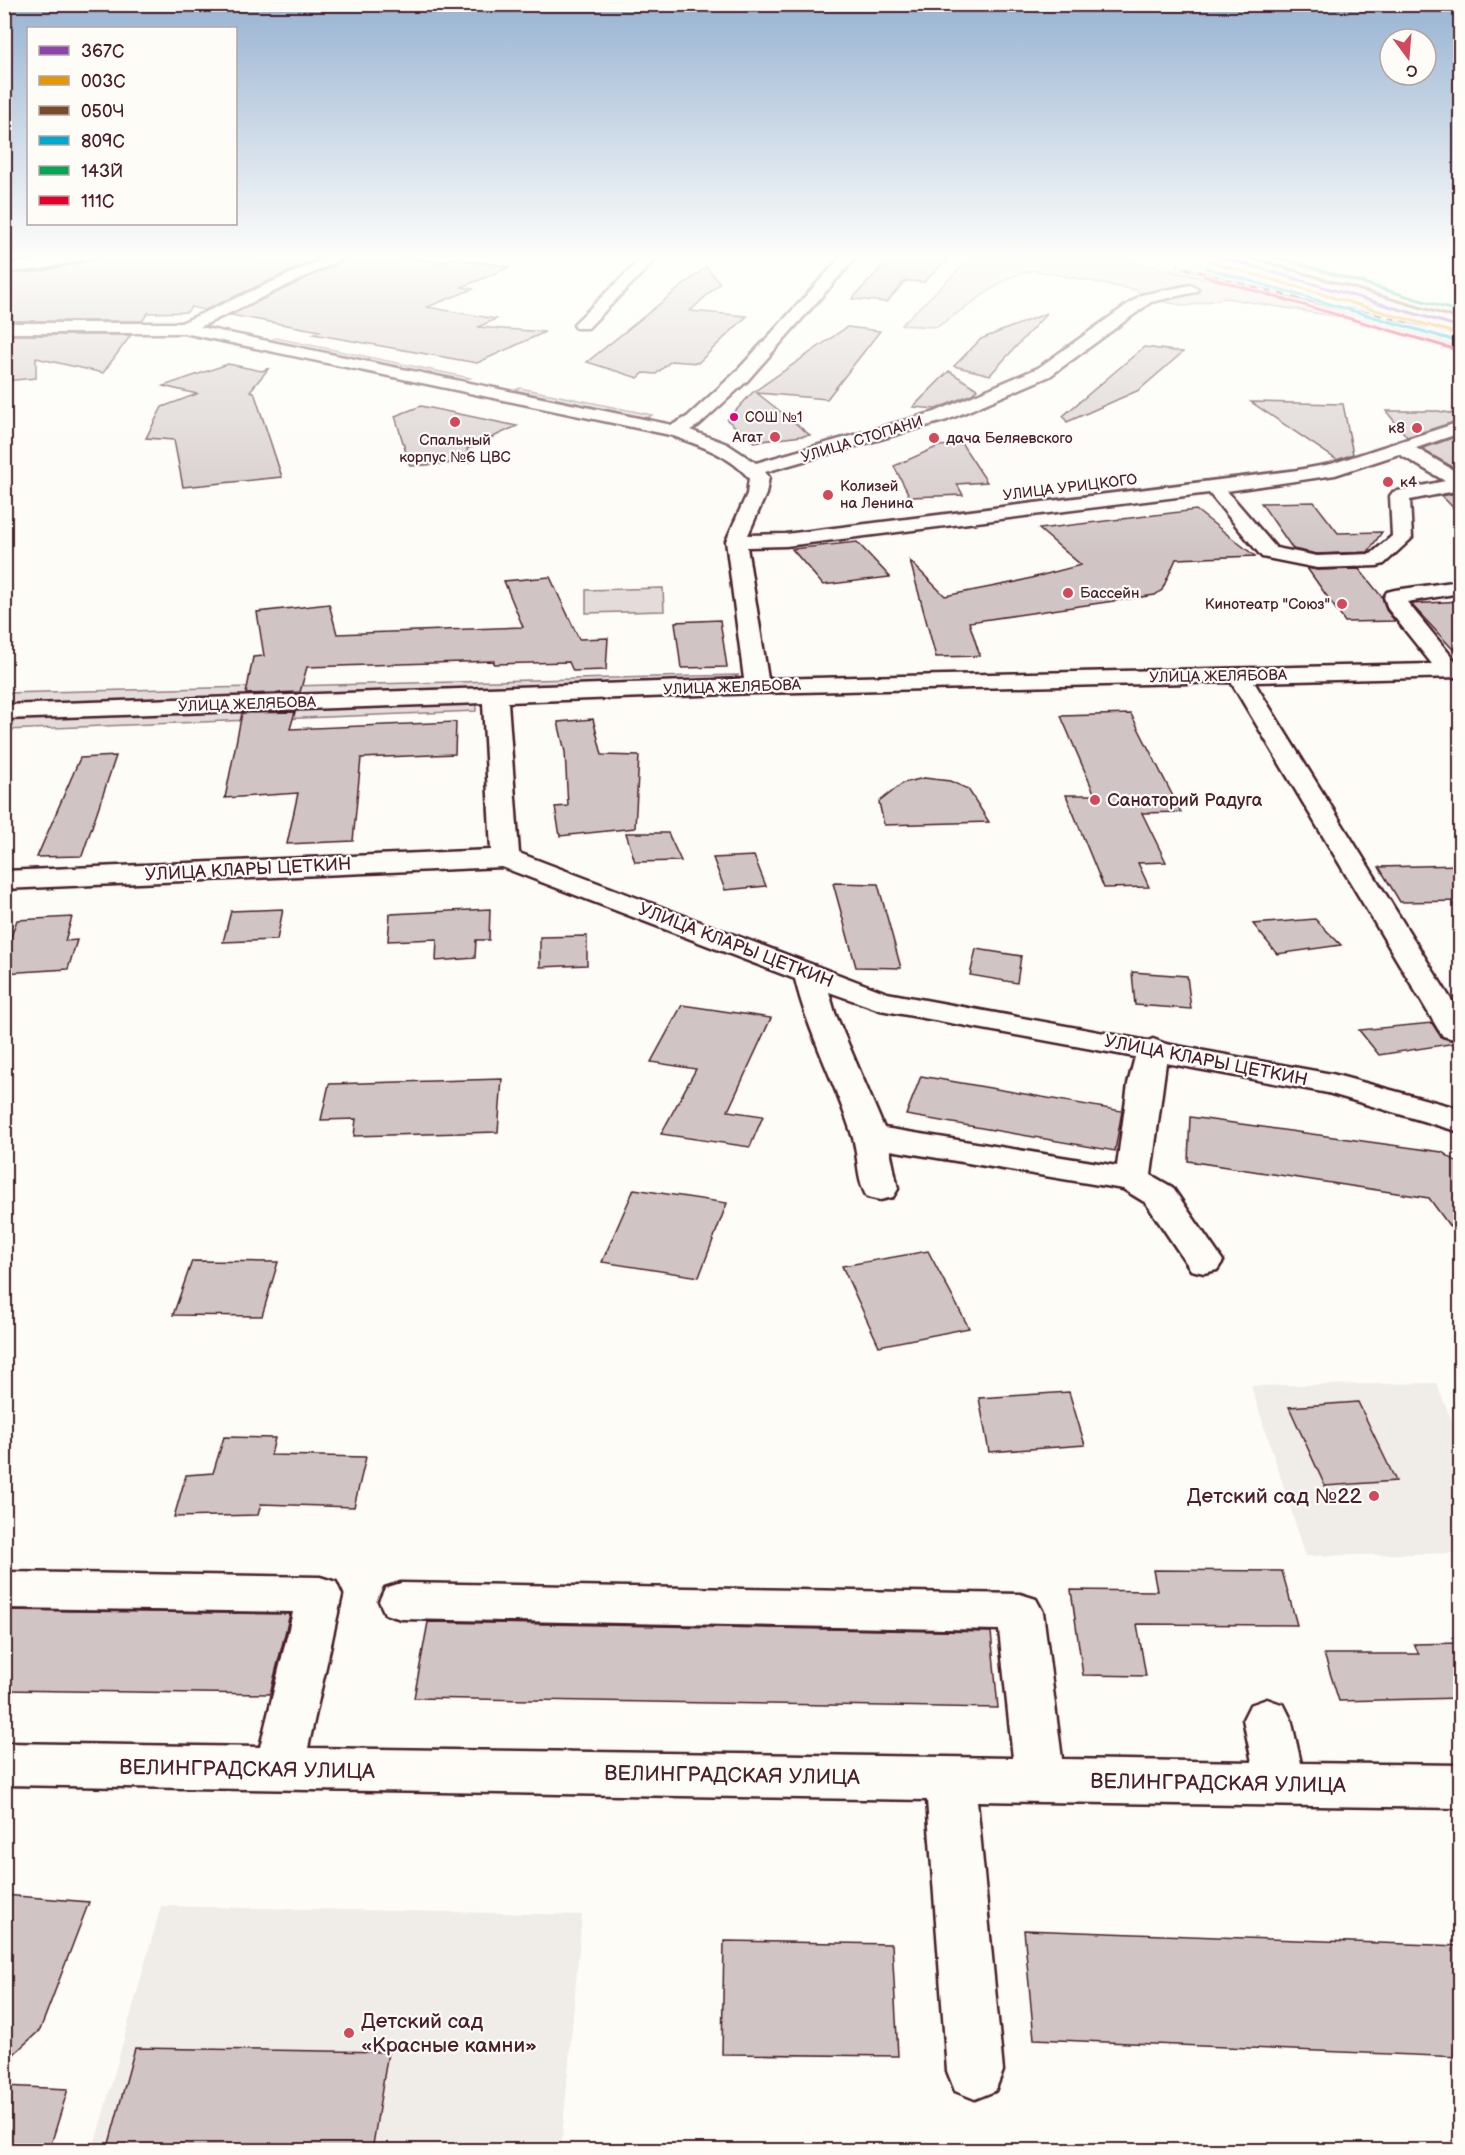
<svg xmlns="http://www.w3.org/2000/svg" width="1465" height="2155" font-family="'Balsamiq Sans',sans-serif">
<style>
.built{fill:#f0ece8}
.green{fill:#e3dcda;stroke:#967e82;stroke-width:1.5}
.building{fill:#d0c5c4;stroke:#4a1f2b;stroke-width:1.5}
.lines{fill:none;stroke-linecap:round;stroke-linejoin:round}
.minor-casing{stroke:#4a1f2b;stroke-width:5}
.major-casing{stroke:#4a1f2b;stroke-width:5}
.minor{fill:#fdfcf7;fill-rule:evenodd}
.major{fill:#fdfcf7;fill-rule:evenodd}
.rail-casing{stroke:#4a1f2b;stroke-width:3}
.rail{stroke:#fdfcf7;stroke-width:2;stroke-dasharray:7;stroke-linecap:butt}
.rail-1-casing{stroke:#fdfcf7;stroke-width:5}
.rail-2-casing{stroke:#fdfcf7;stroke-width:5}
.rail-3-casing{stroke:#fdfcf7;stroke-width:5}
.rail-4-casing{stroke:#fdfcf7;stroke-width:5}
.rail-5-casing{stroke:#fdfcf7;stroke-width:5}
.rail-6-casing{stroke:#fdfcf7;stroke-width:5}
.rail-1{stroke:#8e44ad;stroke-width:3}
.rail-2{stroke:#e69804;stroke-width:3}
.rail-3{stroke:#7a4b2a;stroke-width:3}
.rail-4{stroke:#00a9ce;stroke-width:3}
.rail-5{stroke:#00a651;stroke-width:3}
.rail-6{stroke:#e4002b;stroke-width:3}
.bus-dot{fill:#e5007d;stroke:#fdfcf7;stroke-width:2}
.poi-dot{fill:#d1495b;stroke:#fdfcf7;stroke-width:2}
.labels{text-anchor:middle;stroke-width:4.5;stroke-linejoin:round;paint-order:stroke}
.far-bus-label{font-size:14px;fill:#4a1f2b;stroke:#fdfcf7;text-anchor:start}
.far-poi-label{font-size:15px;fill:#4a1f2b;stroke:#fdfcf7;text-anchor:start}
.far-street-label{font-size:15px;fill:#4a1f2b;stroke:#fdfcf7}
.poi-label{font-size:18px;fill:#4a1f2b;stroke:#fdfcf7;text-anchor:start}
.street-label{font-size:18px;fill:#4a1f2b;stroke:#fdfcf7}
.near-poi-label{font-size:21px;fill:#4a1f2b;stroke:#fdfcf7;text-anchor:end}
.near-street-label{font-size:21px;fill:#4a1f2b;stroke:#fdfcf7}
</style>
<rect width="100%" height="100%" fill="#fdfcf7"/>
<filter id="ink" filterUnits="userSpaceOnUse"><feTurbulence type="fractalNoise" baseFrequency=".0167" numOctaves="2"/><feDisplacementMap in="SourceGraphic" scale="12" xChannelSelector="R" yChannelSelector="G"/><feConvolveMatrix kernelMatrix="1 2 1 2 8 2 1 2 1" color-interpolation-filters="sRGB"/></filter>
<g filter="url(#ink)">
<path class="built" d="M1147,254H1253L1342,277L1460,311V340L1375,317L1140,264L1162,259Z
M1436,1383L1460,1440V1553L1306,1556L1251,1386Z
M161,1906L582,1915L561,2150H93Z"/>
<path class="green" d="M979,254H1113L1140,264L1375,317L1460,340V351L1339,317L1226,298L1186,306L1146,298L1136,290L1032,270L1008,278L937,327L901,325L971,258Z
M276,338L470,378L464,380L270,340Z
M520,388L652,415L647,418L515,390Z
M663,588L664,611L586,613V590Z
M739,675L728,680L5,705L4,693Z
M476,704V711L5,730L4,720Z"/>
<path class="building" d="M4,254H59L42,259L4,262Z
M97,254H190L251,259L262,254H328L205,310L191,307L187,312L148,313L142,321H4V274L43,271L94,259Z
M355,254H386L443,262L452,258L510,267L462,287L473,289L427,307L496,319L478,327L545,332L477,363L313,334L320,331L231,315Z
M894,254H953L924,282L905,281L887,302L852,299Z
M706,267L720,283L690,311L747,316L698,363L671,361L656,374L644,373L638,378L587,362Z
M1047,313L990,375L954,366L981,339Z
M847,327L880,331L827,399L757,393L810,435L754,442L727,420L752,393Z
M4,335H131L103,373L36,358V378L4,381Z
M1144,347L1183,352L1139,390L1067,422L1063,416Z
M228,364L262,371L269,368L250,391L254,392L282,477L183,487L174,440L146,438L162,407L197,394L163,386Z
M949,371L977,389L972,394L936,409L913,407Z
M1251,402L1343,404L1353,454L1337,460Z
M421,406L517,426L467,449L471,462L410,466L395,416Z
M1386,411H1438L1461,415V420L1407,437Z
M1461,435V472L1421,449Z
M962,444L987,482L957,484L963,495L910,497L894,466L939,446Z
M1461,492V516L1442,496Z
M1314,502L1338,533L1382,532L1368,552L1317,554L1293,549L1261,503Z
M1196,510L1255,556L1176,559L1162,590L1155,595L969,622L980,656L936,657L910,561L945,596L1016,582L1081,565L1039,529Z
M857,542L890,577L823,585L792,549Z
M1307,568L1317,570L1359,569L1382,597L1386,610L1395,621L1345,622Z
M550,577L579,639L608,638L606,670L573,671L569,662L494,664V661L307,667L300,692L246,694L253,657L264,656L257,612L329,604L337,634L523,627L504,581Z
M1461,601V658L1411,604Z
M720,620L727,667L681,668L675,622Z
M295,712L290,729L456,722L455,754L361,758L353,841L287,844L298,793L225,798L242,713Z
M1131,714L1181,812L1142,813L1166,862L1138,863L1149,887L1104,888L1066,795H1095L1061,716Z
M593,719L602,755L639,756L635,828L560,836L555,807L568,806L565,752L558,722Z
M116,756L82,856L37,857L80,758Z
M924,778L950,781L968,789L989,822L884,825L879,802L903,783Z
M626,833H668L681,861L635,862Z
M754,856L766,886L725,890L713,858Z
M1461,865V901L1400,902L1379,867Z
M833,883L878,884L901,968L856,967Z
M283,909L277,940L223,942L231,911Z
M490,909L489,940H476L475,958L436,961L437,939L388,941L390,914Z
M72,917L65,941L77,940L68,969L4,973V956L17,920Z
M1315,919L1341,945L1277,954L1253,924Z
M587,936V965L540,967V937Z
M976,949L1021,956L1017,983L970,975Z
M1132,972L1187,976L1191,1009L1135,1005Z
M682,1005L771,1018L728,1111L763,1116L750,1147L661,1134L696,1069L651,1062Z
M1432,1023L1441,1037L1455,1041L1456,1043L1379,1055L1359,1030Z
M921,1076L1122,1111L1115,1151L906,1115Z
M502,1079L498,1132L354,1136L356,1119L321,1120L329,1084Z
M1190,1117L1442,1152L1461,1165V1242L1429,1198L1188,1161Z
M634,1189L727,1203L699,1277L602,1262Z
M928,1251L969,1328L879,1346L842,1266Z
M192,1261L278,1262L262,1316L173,1315Z
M1069,1392L1085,1445L989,1452L979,1398Z
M1358,1402L1396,1481L1325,1486L1289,1407Z
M224,1437L275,1438L271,1455L366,1457L354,1507L261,1504L258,1515L174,1517L186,1475L213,1473Z
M1153,1570L1282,1571L1297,1625L1137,1624L1146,1676L1083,1675L1071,1590L1157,1591Z
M4,1610L290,1614L270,1694L4,1690Z
M428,1622L991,1632L998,1708L414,1698Z
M1461,1643V1698L1339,1701L1324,1654H1419L1414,1644Z
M4,1895L89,1902L40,2030L4,2063Z
M1024,1930L1461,1946V2057L1034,2039Z
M724,1941L892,1944L898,2056L722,2054Z
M135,2048L388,2052L372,2151H107Z
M4,2086L68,2089L49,2151H4Z"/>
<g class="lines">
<g class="minor-casing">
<path id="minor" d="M334,254H353L200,327L672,425L687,417L735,373L844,254H859L747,381L699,425L690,430L727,444L756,463L935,412L1038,368L1141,295L1191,285L1198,289L1196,292L1151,302L1050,376L947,420L765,472L769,477L766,494L748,535L786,534L1298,470L1331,464L1460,422V433L1416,448L1460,474V490L1410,500L1412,538L1384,564L1377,566L1317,568L1262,557L1209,493L786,546L747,547L768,679L1432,664L1388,609L1384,597L1387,592L1395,590L1460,581V593L1407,602L1457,663H1460V677L1254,682L1460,1014V1037L1454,1039L1443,1036L1438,1029L1231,682L757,693L508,702L519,853L887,993L1148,1041L1153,1039L1166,1044L1332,1074L1457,1108L1460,1109V1132L1328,1093L1166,1063L1151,1175L1172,1187L1223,1261L1217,1270L1204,1273L1191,1270L1146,1203L1123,1189L890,1150L898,1189L893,1197L880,1200L867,1197C856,1179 859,1155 852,1135C835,1082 808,1033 795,979L502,867L4,889V871L491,850L483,703L4,719V705L744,679L726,541L747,494L749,478C728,454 699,445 670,435L184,333H4V323H181ZM1399,454L1445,481L1393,492L1390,496L1392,536L1371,554L1317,556L1276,548L1227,491L1335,475ZM829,992L880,1010L1135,1057L1128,1084L1117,1166L884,1128L835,1013Z
M646,254H661L588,328H576L574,325L576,322Z
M4,1572L320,1577L336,1582L342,1595L308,1748L1013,1758L999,1630L401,1619L385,1614L379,1601L385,1588L401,1583L1020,1594L1036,1599L1043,1612L1062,1759L1252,1762L1243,1719L1250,1705L1267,1699L1284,1705L1291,1719L1301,1763L1460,1765V1808L977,1801L1003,2071L995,2091L975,2099L955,2091L947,2071L927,1800L4,1785V1743L260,1747L293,1612L4,1608Z"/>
</g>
<g class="major-casing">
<path id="major" d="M69,254H95L93,257L42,269L4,272V264L42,261Z"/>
</g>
<use href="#minor" class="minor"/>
<use href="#major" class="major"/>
<g class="rail-casing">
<path id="rail" d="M1178,266L1259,289L1427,326"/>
</g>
<use href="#rail" class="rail"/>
<g class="rail-1-casing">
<path id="rail-1" d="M1211,254L1460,327"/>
</g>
<g class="rail-2-casing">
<path id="rail-2" d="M1208,261L1458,334"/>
</g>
<g class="rail-3-casing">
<path id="rail-3" d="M1238,254L1460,319"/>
</g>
<g class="rail-4-casing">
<path id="rail-4" d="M1206,268L1456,341"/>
</g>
<g class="rail-5-casing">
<path id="rail-5" d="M1265,254L1460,312"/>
</g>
<g class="rail-6-casing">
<path id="rail-6" d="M1204,276L1454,349"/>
</g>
<use href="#rail-1" class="rail-1"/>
<use href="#rail-2" class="rail-2"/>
<use href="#rail-3" class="rail-3"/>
<use href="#rail-4" class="rail-4"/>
<use href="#rail-5" class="rail-5"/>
<use href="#rail-6" class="rail-6"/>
</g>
</g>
<linearGradient id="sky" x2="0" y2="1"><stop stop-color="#98b3d2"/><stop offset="0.46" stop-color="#fefefb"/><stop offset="1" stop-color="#fefefb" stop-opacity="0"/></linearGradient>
<rect width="1465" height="556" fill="url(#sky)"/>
<circle class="bus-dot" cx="734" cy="417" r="5"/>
<g class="poi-dot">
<circle cx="455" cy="422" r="6"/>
<circle cx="1417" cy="428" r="6"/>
<circle cx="775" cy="437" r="6"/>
<circle cx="934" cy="438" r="6"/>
<circle cx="1388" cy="482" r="6"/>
<circle cx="828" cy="495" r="6"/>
<circle cx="1068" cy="593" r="6"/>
<circle cx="1342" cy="604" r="6"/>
<circle cx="1095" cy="800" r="6"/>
<circle cx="1374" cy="1496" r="6"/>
<circle cx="349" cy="2033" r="6"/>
</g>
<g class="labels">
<g class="far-bus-label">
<text x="745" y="422">СОШ №1</text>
</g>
<g class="far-poi-label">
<text x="1405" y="433" text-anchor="end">к8</text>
<text x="763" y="442" text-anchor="end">Агат</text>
<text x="946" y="443">дача Беляевского</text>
<text x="455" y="445" text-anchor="middle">Спальный<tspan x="455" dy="17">корпус №6 ЦВС</tspan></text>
<text x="1400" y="487">к4</text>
<text x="840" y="491">Колизей<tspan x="840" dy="17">на Ленина</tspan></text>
<text x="1080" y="598">Бассейн</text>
<text x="1330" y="609" text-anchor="end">Кинотеатр "Союз"</text>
</g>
<g class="far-street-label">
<text transform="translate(862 439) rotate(-17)" y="5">УЛИЦА СТОПАНИ</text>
<text transform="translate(1070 487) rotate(-7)" y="5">УЛИЦА УРИЦКОГО</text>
<text transform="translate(1218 676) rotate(-1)" y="5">УЛИЦА ЖЕЛЯБОВА</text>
<text transform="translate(732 687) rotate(-2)" y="5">УЛИЦА ЖЕЛЯБОВА</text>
<text transform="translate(247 704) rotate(-2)" y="5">УЛИЦА ЖЕЛЯБОВА</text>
</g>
<g class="poi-label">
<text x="1107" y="806">Cанаторий Радуга</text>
</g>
<g class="street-label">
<text transform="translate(248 869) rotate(-3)" y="6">УЛИЦА КЛАРЫ ЦЕТКИН</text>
<text transform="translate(736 945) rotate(21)" y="6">УЛИЦА КЛАРЫ ЦЕТКИН</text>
<text transform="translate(1206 1060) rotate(11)" y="6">УЛИЦА КЛАРЫ ЦЕТКИН</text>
</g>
<g class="near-poi-label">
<text x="1362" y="1503">Детский сад №22</text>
<text x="361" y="2028" text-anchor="start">Детский сад<tspan x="361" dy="24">«Красные камни»</tspan></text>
</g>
<g class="near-street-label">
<text transform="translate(247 1769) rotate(1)" y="7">ВЕЛИНГРАДСКАЯ УЛИЦА</text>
<text transform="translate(732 1775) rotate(1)" y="7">ВЕЛИНГРАДСКАЯ УЛИЦА</text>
<text transform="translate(1218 1783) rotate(1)" y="7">ВЕЛИНГРАДСКАЯ УЛИЦА</text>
</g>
</g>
<rect width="1465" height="2155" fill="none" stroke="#fdfcf7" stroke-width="24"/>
<rect x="12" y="12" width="1441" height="2131" fill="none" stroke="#4a1f2b" stroke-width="2" filter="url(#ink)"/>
<rect x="27" y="27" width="210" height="198" fill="#fdfcf7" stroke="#b5a4a5" stroke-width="1.5"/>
<rect x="39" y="46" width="30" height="9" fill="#8e44ad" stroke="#b5a4a5" stroke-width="1.5"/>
<text x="81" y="57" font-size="18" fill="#4a1f2b">367С</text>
<rect x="39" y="76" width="30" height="9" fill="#e69804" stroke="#b5a4a5" stroke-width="1.5"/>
<text x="81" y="87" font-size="18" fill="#4a1f2b">003С</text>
<rect x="39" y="106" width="30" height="9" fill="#7a4b2a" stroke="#b5a4a5" stroke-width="1.5"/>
<text x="81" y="117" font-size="18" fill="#4a1f2b">050Ч</text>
<rect x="39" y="136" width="30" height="9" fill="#00a9ce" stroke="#b5a4a5" stroke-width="1.5"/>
<text x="81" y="147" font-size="18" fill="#4a1f2b">809С</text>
<rect x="39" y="166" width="30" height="9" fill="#00a651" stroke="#b5a4a5" stroke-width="1.5"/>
<text x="81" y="177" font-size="18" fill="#4a1f2b">143Й</text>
<rect x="39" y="196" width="30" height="9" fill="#e4002b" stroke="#b5a4a5" stroke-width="1.5"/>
<text x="81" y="207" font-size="18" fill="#4a1f2b">111С</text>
<g transform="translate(1408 57) rotate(164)"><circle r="28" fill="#fdfcf7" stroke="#b5a4a5" stroke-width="1.5"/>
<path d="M0-4.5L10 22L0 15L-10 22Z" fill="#d1495b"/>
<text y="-9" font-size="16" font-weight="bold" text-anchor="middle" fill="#4a1f2b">С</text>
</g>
</svg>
